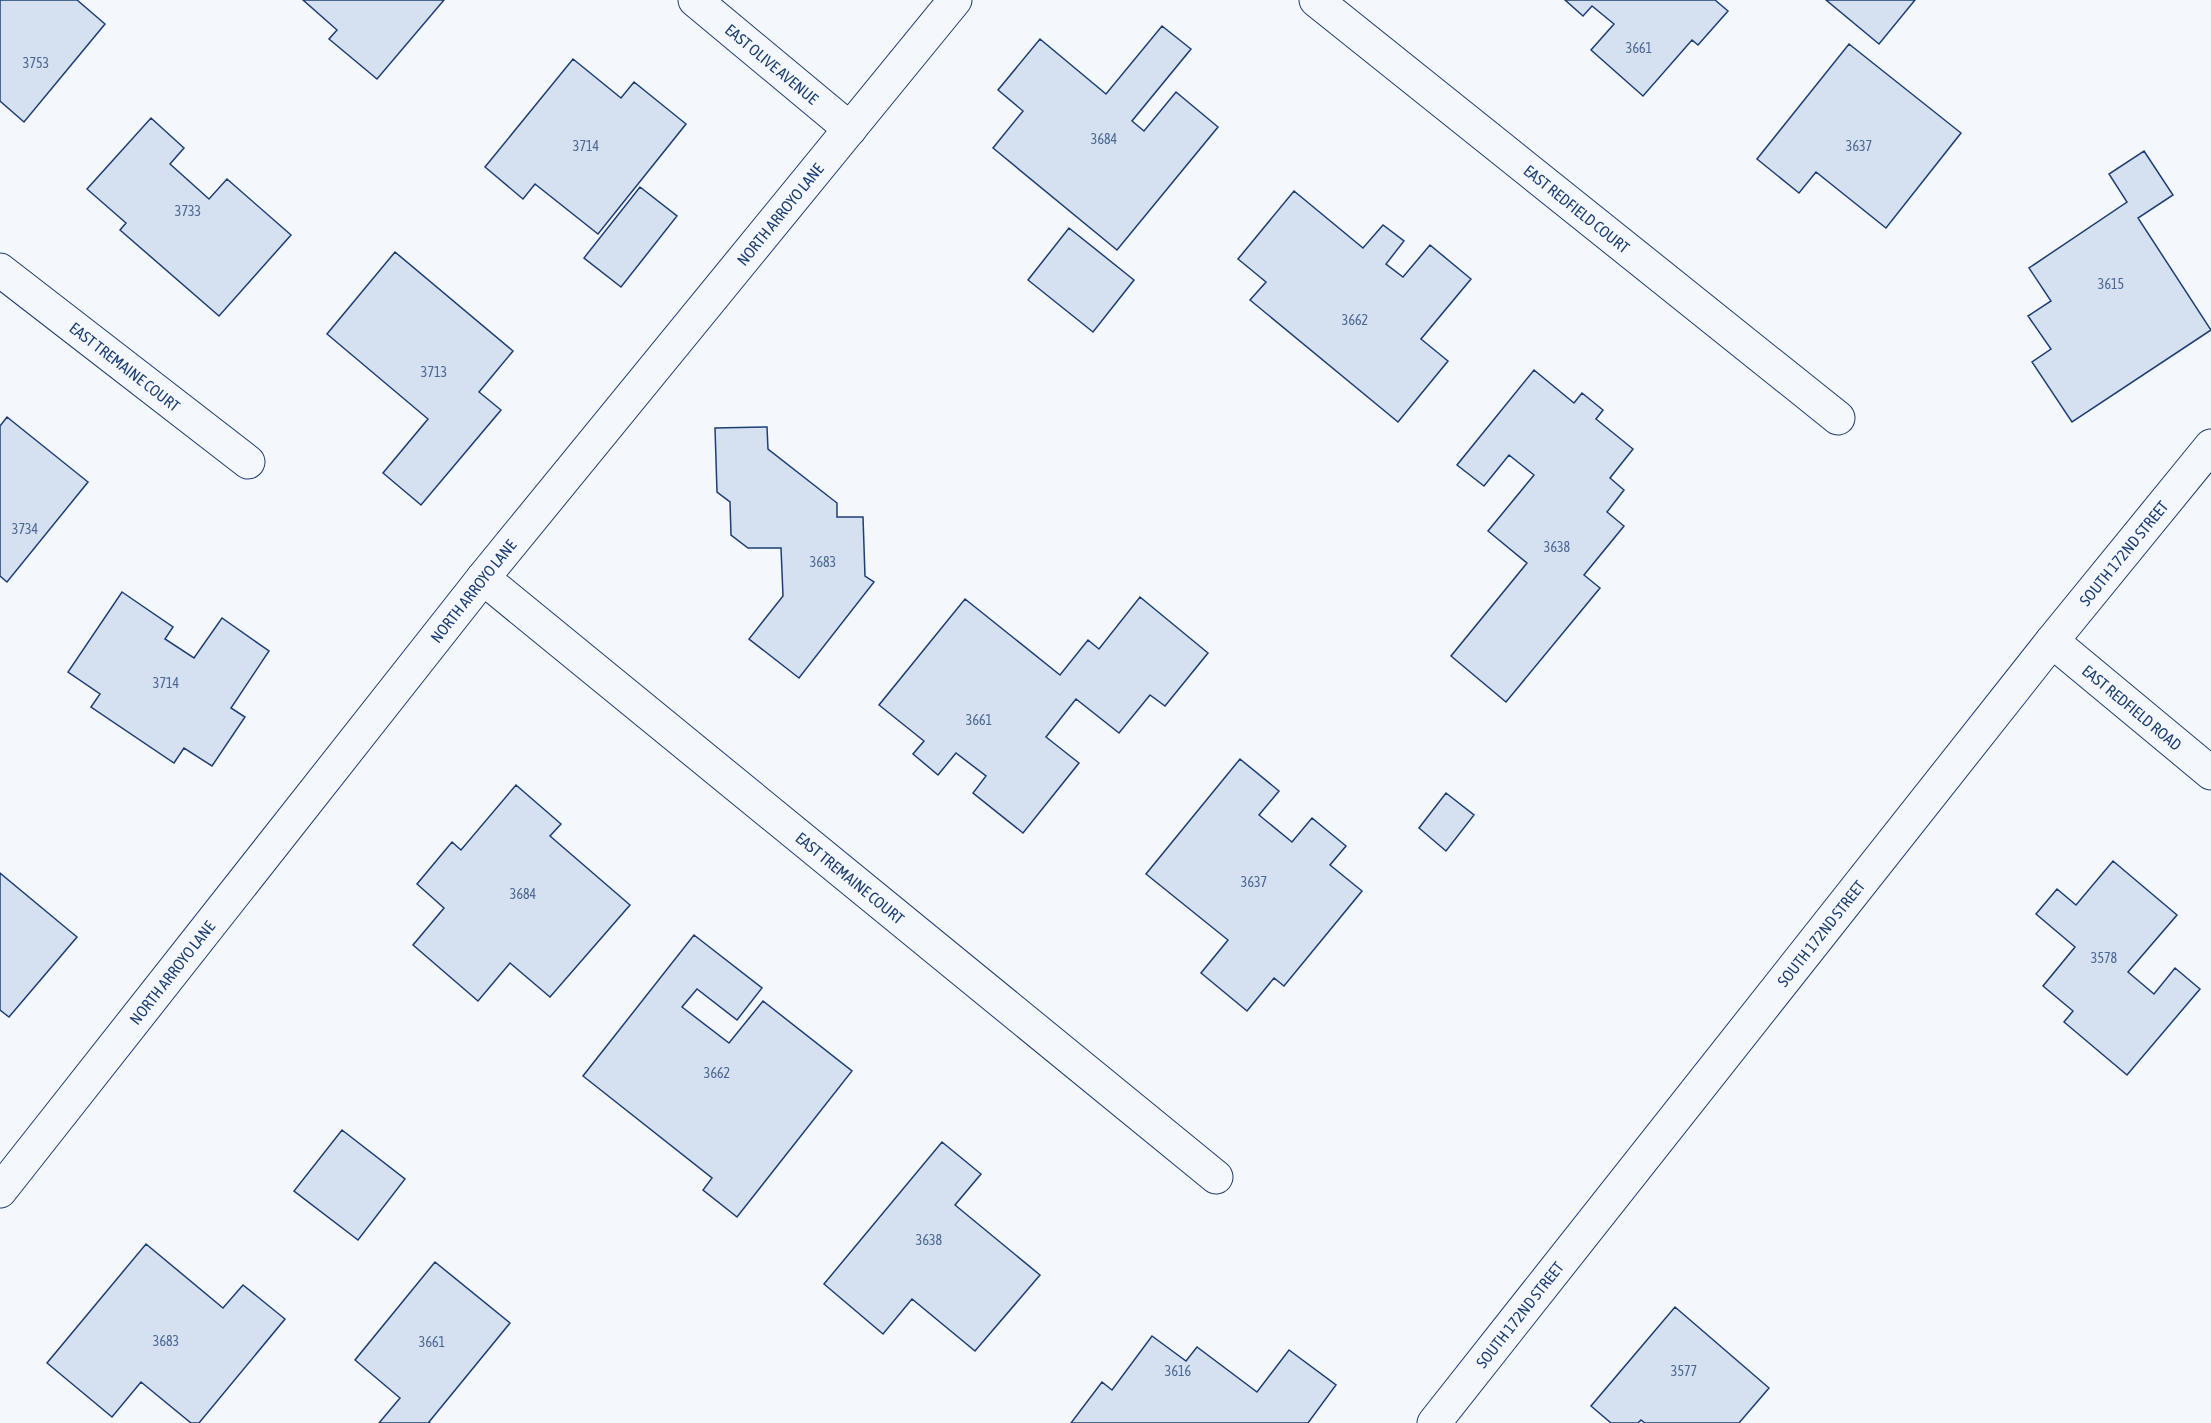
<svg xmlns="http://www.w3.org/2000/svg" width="2211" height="1423" font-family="'Asap Condensed',sans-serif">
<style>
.building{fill:#d5e0f0;stroke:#1d3f73;stroke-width:1.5}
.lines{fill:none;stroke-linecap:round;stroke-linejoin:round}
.minor-casing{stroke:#1d3f73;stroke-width:35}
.minor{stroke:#f4f7fb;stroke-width:33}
.labels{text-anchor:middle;stroke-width:4.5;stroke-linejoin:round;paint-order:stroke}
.number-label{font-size:14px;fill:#4b6792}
.street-label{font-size:16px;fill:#1d3f73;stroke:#f4f7fb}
</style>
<rect width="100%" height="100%" fill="#f4f7fb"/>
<path class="building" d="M0,0H77L105,24L24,122L0,101Z
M303,0H444L377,79L329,39L337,30Z
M1565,0H1715L1728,11L1698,45L1692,40L1643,96L1591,50L1614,24L1592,6L1583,16Z
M1826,0H1915L1879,44Z
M1162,26L1191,49L1132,121L1144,131L1176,92L1218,127L1117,250L993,148L1023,111L998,90L1040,39L1106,94Z
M1849,44L1961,133L1886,228L1816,172L1799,193L1757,159Z
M573,59L621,98L634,82L686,124L598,234L535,184L523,199L485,167Z
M151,118L184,148L170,164L209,199L227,179L291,235L219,316L120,230L126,223L87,189Z
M2144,151L2173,195L2138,218L2211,330L2072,422L2032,362L2051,349L2028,316L2051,301L2029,268L2127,202L2109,174Z
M640,187L677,216L621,287L584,258Z
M1294,191L1363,248L1383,225L1404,241L1386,264L1403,277L1430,245L1471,279L1421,339L1448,361L1398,422L1250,300L1266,282L1238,259Z
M1069,228L1134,280L1093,332L1028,280Z
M395,252L513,351L479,392L501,410L421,505L383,473L428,419L327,334Z
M1534,370L1574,403L1582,393L1603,410L1596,419L1633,449L1610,478L1624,490L1607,512L1624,526L1584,575L1600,588L1506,702L1451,656L1527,563L1488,531L1534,475L1509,455L1484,486L1457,465Z
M7,417L88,482L7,582L0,576V426Z
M767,427L768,449L837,503V517H863L865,576L874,582L799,678L749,639L783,596L781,548H748L731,535L730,502L717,492L715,428Z
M122,592L173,627L165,639L194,658L222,618L269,651L231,708L245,717L212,766L184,748L174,763L91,707L100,694L68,672Z
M1140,597L1208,653L1165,706L1150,695L1119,733L1076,699L1046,737L1079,763L1023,833L973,793L986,776L956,753L938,775L913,754L924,741L879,705L965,599L1060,675L1088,640L1099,649Z
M1240,759L1279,791L1259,815L1292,842L1312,818L1346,846L1330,865L1362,891L1284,986L1274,978L1247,1011L1201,973L1228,940L1146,874Z
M516,785L561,824L550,836L630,905L550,997L510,963L478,1001L413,945L444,908L417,884L452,842L461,850Z
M1446,793L1474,815L1446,851L1419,828Z
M2113,861L2177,915L2128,972L2154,994L2175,968L2200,989L2127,1075L2064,1022L2073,1011L2043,986L2075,947L2036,914L2057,889L2076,905Z
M0,873L77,937L9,1017L0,1010Z
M694,935L762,988L737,1020L697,989L682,1007L729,1043L763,1001L852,1071L737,1217L703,1190L712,1178L583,1076Z
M342,1130L405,1179L358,1240L294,1191Z
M942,1142L981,1174L955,1205L1040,1275L975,1351L912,1299L883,1334L824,1284Z
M146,1244L223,1308L243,1285L285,1319L199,1423H191L141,1382L112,1417L47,1363Z
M435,1262L510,1323L429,1422L430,1423H379L400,1398L355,1360Z
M1675,1307L1769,1388L1739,1423H1645L1641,1420L1638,1423H1611L1591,1406Z
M1152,1336L1186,1361L1197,1347L1257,1392L1289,1350L1336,1385L1308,1423H1071L1102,1382L1112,1390Z"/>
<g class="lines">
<g class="minor-casing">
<g id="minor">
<path id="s1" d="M695,0L850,129"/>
<path id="s2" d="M1316,0L1838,418"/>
<path id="s3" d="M0,270L248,462"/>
<path id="s4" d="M483,578L1216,1177"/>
<path id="s5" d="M2052,641L2211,773"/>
<path id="s6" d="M0,1191L483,578L955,0"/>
<path id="s7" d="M1434,1423L2052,641L2211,446"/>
</g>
</g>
<use href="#minor" class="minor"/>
</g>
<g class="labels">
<g class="number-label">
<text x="1639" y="53">3661</text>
<text x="36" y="68">3753</text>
<text x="1104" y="144">3684</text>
<text x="586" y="151">3714</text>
<text x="1859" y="151">3637</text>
<text x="188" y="216">3733</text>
<text x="2111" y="289">3615</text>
<text x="1355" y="325">3662</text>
<text x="434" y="377">3713</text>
<text x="25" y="534">3734</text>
<text x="1557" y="552">3638</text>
<text x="823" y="567">3683</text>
<text x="166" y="688">3714</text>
<text x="979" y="725">3661</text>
<text x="1254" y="887">3637</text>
<text x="523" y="899">3684</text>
<text x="2104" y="963">3578</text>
<text x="717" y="1078">3662</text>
<text x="929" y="1245">3638</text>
<text x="166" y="1346">3683</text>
<text x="432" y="1347">3661</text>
<text x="1178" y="1376">3616</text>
<text x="1684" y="1376">3577</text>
</g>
<g class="street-label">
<text dy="6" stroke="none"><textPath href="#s1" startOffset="100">EAST OLIVE AVENUE</textPath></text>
<text dy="6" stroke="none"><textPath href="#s2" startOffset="334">EAST REDFIELD COURT</textPath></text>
<text dy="6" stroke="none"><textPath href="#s6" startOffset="1250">NORTH ARROYO LANE</textPath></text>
<text dy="6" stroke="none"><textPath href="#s3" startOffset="158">EAST TREMAINE COURT</textPath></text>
<text dy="6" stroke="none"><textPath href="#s7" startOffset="1110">SOUTH 172ND STREET</textPath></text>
<text dy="6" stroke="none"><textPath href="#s6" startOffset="764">NORTH ARROYO LANE</textPath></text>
<text dy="6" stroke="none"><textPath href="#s5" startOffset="104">EAST REDFIELD ROAD</textPath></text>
<text dy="6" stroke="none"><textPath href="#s4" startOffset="474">EAST TREMAINE COURT</textPath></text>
<text dy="6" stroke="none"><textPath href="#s7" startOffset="624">SOUTH 172ND STREET</textPath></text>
<text dy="6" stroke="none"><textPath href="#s6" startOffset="278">NORTH ARROYO LANE</textPath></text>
<text dy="6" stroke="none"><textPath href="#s7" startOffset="138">SOUTH 172ND STREET</textPath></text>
</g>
</g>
</svg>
